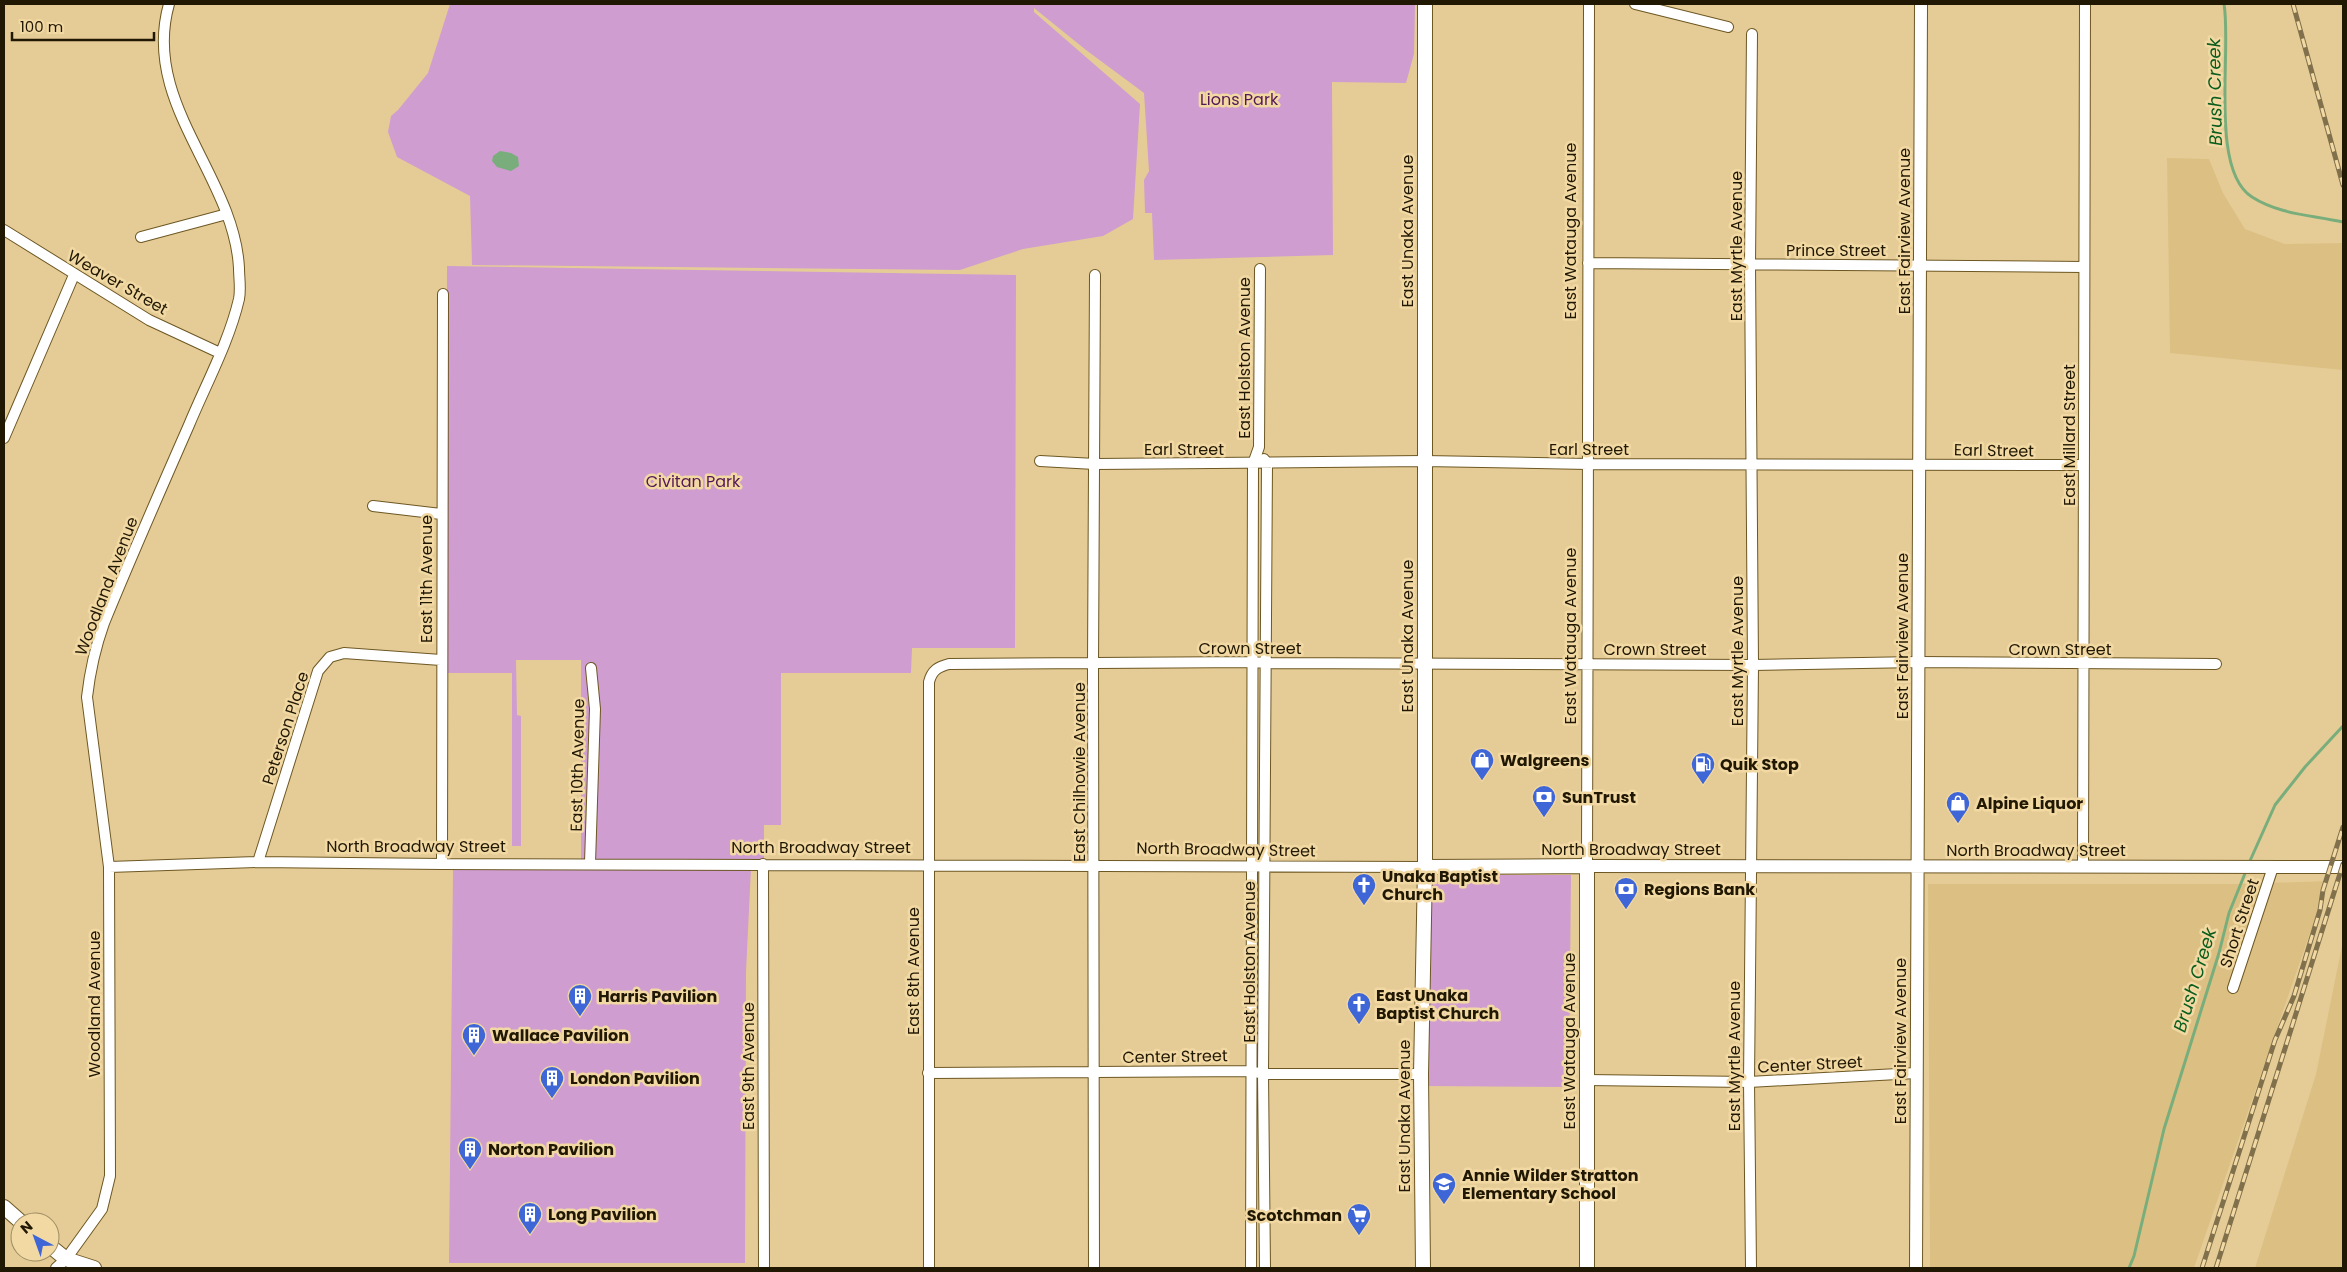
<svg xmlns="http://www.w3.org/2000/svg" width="2347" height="1272" font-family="Poppins,sans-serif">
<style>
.built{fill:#dcc083}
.green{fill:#cf9dd0}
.water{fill:#79ae7c}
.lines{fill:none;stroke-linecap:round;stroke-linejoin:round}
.stream{stroke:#79ae7c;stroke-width:3}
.minor-casing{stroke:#6d5723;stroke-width:12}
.tertiary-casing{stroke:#6d5723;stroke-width:14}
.secondary-casing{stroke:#6d5723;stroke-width:16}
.minor{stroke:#fff;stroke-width:10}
.tertiary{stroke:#fff;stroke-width:12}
.secondary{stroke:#fff;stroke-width:14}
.rail-casing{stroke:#80704b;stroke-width:5}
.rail{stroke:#f2d9a3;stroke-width:3;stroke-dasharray:9;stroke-linecap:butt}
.labels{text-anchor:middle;stroke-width:5;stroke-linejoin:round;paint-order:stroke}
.park-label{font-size:16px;fill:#541757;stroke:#f2d9a3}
.street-label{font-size:16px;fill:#211804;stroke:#f2d9a3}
.poi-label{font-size:16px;font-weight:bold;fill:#211804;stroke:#f2d9a3;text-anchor:start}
.water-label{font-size:18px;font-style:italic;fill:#095d1d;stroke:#f2d9a3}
</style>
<rect width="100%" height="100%" fill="#e5cc96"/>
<path class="built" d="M2167,158L2209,159L2223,193L2245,229L2285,244L2343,243V370L2170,353Z
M2328,881L2194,1268H1930L1928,884H2237Z
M2343,941V1268H2255L2316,1074Z"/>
<path class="green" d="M450,4H1415L1414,54L1406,83L1332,82L1333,255L1154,260L1152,213H1145L1144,180L1149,171L1144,93L1086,50L1034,8V12L1140,104L1133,219L1103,236L1023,249L960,270L472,265L470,196L397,157L388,132L391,116L398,110L428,73Z
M447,266L1016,275L1015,648H912L911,673H781V825H764V859H581V660H516L517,715L521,716V846H512V673H446Z
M453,868H751L746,972L745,1263H449Z
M1427,875H1571L1569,1087L1425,1086Z"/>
<path class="water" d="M500,151L511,153L518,157L519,166L511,171L497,167L492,161L493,156Z"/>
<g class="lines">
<path class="stream" d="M2224,4C2232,50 2209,170 2252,197C2280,215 2313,215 2343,222
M2249,863L2275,805L2305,767L2343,726
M2129,1268L2134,1256L2164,1129L2219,953L2229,913L2246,871"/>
<g class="minor-casing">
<path id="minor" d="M1635,4L1728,27
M4,230L149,320L220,353
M141,237L227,214
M1588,263L2084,267
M4,438L74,275
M1264,459L1267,464L1263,1074L1265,1268
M1040,461L1095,464L1424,461L1588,464L2083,465
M373,506L441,514
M258,862L318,671L330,657L344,653L441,660
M590,863L595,709L591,668
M442,864L443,294
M763,864L764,1268
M1587,866L1589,4
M109,867L258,862L442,864L1425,867
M2083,867L2085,4
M2233,988L2273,867
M928,1073L1251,1071L1263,1074H1421
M1586,1080L1749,1082L1916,1073
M56,1268L66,1259L102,1209L110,1176L109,867L87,697C90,671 95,648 104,623C131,557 160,491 189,425C206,384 229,342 239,299C241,289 239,278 239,268C234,175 141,103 169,4
M929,1268V682C932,670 938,667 949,664L1253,662L1266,663L1753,665L1918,662L2216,664
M1094,1268L1093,663L1095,275
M1251,1268L1253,464L1259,447L1260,269
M1751,1268L1749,1082L1753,665L1750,265L1752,34"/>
</g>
<g class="tertiary-casing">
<path id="tertiary" d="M1587,866L2343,867
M1916,1268L1921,4"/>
</g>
<g class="secondary-casing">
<path id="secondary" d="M1425,867L1587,866V1268
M4,1207L21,1222
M50,1246L66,1259L94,1268
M1423,1268L1421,1074L1425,867V4"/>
</g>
<use href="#minor" class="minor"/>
<use href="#tertiary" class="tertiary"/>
<use href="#secondary" class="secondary"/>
<g class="rail-casing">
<path id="rail" d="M2293,4L2343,185
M2202,1268L2275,1040L2294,996L2320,910L2323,890L2343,827
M2216,1268L2343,864"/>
</g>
<use href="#rail" class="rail"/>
</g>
<defs>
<g id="shop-pin" transform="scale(1.25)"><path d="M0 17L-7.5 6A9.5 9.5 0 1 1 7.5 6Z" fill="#3e66d7" stroke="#f2d9a3"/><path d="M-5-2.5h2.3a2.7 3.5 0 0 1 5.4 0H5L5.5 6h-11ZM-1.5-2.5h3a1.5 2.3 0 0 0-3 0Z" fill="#fff"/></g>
<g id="fuel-pin" transform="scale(1.25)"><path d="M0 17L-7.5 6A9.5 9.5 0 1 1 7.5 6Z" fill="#3e66d7" stroke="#f2d9a3"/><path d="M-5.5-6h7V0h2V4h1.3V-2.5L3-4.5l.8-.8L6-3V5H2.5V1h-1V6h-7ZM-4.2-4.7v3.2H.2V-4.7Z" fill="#fff"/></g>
<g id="bank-pin" transform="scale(1.25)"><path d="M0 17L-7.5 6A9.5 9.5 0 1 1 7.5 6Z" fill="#3e66d7" stroke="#f2d9a3"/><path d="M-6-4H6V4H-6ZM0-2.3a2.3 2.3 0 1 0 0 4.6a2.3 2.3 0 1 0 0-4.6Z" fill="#fff"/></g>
<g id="church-pin" transform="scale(1.25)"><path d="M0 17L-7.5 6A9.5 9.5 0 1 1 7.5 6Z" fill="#3e66d7" stroke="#f2d9a3"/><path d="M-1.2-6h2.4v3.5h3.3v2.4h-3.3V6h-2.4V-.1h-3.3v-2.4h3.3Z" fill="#fff"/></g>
<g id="building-pin" transform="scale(1.25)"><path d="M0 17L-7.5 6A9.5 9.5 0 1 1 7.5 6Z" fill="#3e66d7" stroke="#f2d9a3"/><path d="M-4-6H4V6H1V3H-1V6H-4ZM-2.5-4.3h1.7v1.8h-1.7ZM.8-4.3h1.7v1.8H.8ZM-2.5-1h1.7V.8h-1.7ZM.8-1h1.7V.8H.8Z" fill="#fff"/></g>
<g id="school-pin" transform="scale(1.25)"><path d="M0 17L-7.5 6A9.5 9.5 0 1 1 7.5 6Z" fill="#3e66d7" stroke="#f2d9a3"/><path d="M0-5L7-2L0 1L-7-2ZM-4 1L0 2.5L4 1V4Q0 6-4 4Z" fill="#fff"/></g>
<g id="supermarket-pin" transform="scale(1.25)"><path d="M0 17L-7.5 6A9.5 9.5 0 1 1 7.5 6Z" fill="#3e66d7" stroke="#f2d9a3"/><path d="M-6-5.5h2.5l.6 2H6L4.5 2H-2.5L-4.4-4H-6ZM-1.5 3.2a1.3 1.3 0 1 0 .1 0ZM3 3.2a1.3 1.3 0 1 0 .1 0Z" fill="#fff"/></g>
</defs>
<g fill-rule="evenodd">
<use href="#shop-pin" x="1482" y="760"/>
<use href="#fuel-pin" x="1703" y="764"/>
<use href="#bank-pin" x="1544" y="797"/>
<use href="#shop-pin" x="1958" y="803"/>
<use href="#church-pin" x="1364" y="885"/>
<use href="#bank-pin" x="1626" y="889"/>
<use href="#building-pin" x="580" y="996"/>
<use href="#church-pin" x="1359" y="1004"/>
<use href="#building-pin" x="474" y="1035"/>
<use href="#building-pin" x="552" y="1078"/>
<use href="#building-pin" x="470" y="1149"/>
<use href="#school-pin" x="1444" y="1184"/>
<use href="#building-pin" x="530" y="1214"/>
<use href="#supermarket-pin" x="1359" y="1215"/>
</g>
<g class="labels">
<g class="park-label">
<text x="1239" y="105">Lions Park</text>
<text x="693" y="487">Civitan Park</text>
</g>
<g class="street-label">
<text transform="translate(1407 231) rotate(-90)" y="6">East Unaka Avenue</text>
<text transform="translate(1570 231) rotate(-90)" y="6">East Watauga Avenue</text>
<text transform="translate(1904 231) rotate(-90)" y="6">East Fairview Avenue</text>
<text transform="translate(1736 246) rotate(-90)" y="6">East Myrtle Avenue</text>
<text x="1836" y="256">Prince Street</text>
<text transform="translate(118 282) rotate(30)" y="6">Weaver Street</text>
<text transform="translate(1244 358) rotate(-90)" y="6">East Holston Avenue</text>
<text transform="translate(2069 435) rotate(-90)" y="6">East Millard Street</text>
<text x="1184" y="455">Earl Street</text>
<text x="1589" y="455">Earl Street</text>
<text transform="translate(1994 450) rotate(1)" y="6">Earl Street</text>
<text transform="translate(426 579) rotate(-90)" y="6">East 11th Avenue</text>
<text transform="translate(106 586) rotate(-69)" y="6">Woodland Avenue</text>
<text transform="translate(1407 636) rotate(-90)" y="6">East Unaka Avenue</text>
<text transform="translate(1570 636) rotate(-90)" y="6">East Watauga Avenue</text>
<text transform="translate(1902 636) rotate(-90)" y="6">East Fairview Avenue</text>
<text x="1250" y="654">Crown Street</text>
<text x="1655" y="655">Crown Street</text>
<text x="2060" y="655">Crown Street</text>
<text transform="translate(1737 651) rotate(-90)" y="6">East Myrtle Avenue</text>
<text transform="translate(285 728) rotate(-72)" y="6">Peterson Place</text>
<text transform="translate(577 765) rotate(-89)" y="6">East 10th Avenue</text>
<text transform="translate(1079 772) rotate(-90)" y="6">East Chilhowie Avenue</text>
<text x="416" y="852">North Broadway Street</text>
<text x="821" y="853">North Broadway Street</text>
<text transform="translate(1226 849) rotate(1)" y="6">North Broadway Street</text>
<text x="1631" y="855">North Broadway Street</text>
<text x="2036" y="856">North Broadway Street</text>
<text transform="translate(2239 923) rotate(-72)" y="6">Short Street</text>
<text transform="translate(1249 962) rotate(-90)" y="6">East Holston Avenue</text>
<text transform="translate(913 971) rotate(-90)" y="6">East 8th Avenue</text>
<text transform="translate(94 1004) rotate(-90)" y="6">Woodland Avenue</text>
<text transform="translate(1569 1041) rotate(-90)" y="6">East Watauga Avenue</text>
<text transform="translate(1900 1041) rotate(-90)" y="6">East Fairview Avenue</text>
<text transform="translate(1175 1056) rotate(-1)" y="6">Center Street</text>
<text transform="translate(1734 1056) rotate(-90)" y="6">East Myrtle Avenue</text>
<text transform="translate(1810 1064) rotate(-3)" y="6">Center Street</text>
<text transform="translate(748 1066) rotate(-90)" y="6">East 9th Avenue</text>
<text transform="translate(1404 1116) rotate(-90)" y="6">East Unaka Avenue</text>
</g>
<g class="poi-label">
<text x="1500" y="766">Walgreens</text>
<text x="1720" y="770">Quik Stop</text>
<text x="1562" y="803">SunTrust</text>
<text x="1976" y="809">Alpine Liquor</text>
<text x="1382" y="882">Unaka Baptist<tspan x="1382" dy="18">Church</tspan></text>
<text x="1644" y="895">Regions Bank</text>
<text x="1376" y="1001">East Unaka<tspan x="1376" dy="18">Baptist Church</tspan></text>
<text x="598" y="1002">Harris Pavilion</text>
<text x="492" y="1041">Wallace Pavilion</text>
<text x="570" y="1084">London Pavilion</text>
<text x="488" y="1155">Norton Pavilion</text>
<text x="1462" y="1181">Annie Wilder Stratton<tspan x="1462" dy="18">Elementary School</tspan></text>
<text x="548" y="1220">Long Pavilion</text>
<text x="1342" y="1221" text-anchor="end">Scotchman</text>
</g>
<g class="water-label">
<text transform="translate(2215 92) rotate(-91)" y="6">Brush Creek</text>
<text transform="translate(2195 980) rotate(-73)" y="6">Brush Creek</text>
</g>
</g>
<rect width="2347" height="1272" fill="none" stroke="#211804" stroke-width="10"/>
<g transform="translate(35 1237) rotate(319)"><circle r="24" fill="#f2d9a3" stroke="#9e8c63"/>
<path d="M0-4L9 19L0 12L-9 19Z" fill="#3e66d7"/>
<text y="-8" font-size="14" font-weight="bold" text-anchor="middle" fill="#211804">N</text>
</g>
<path d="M12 32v8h142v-8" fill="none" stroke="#211804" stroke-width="2.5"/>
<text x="20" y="32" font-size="15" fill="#211804" stroke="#f2d9a3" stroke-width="4" paint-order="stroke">100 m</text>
</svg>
